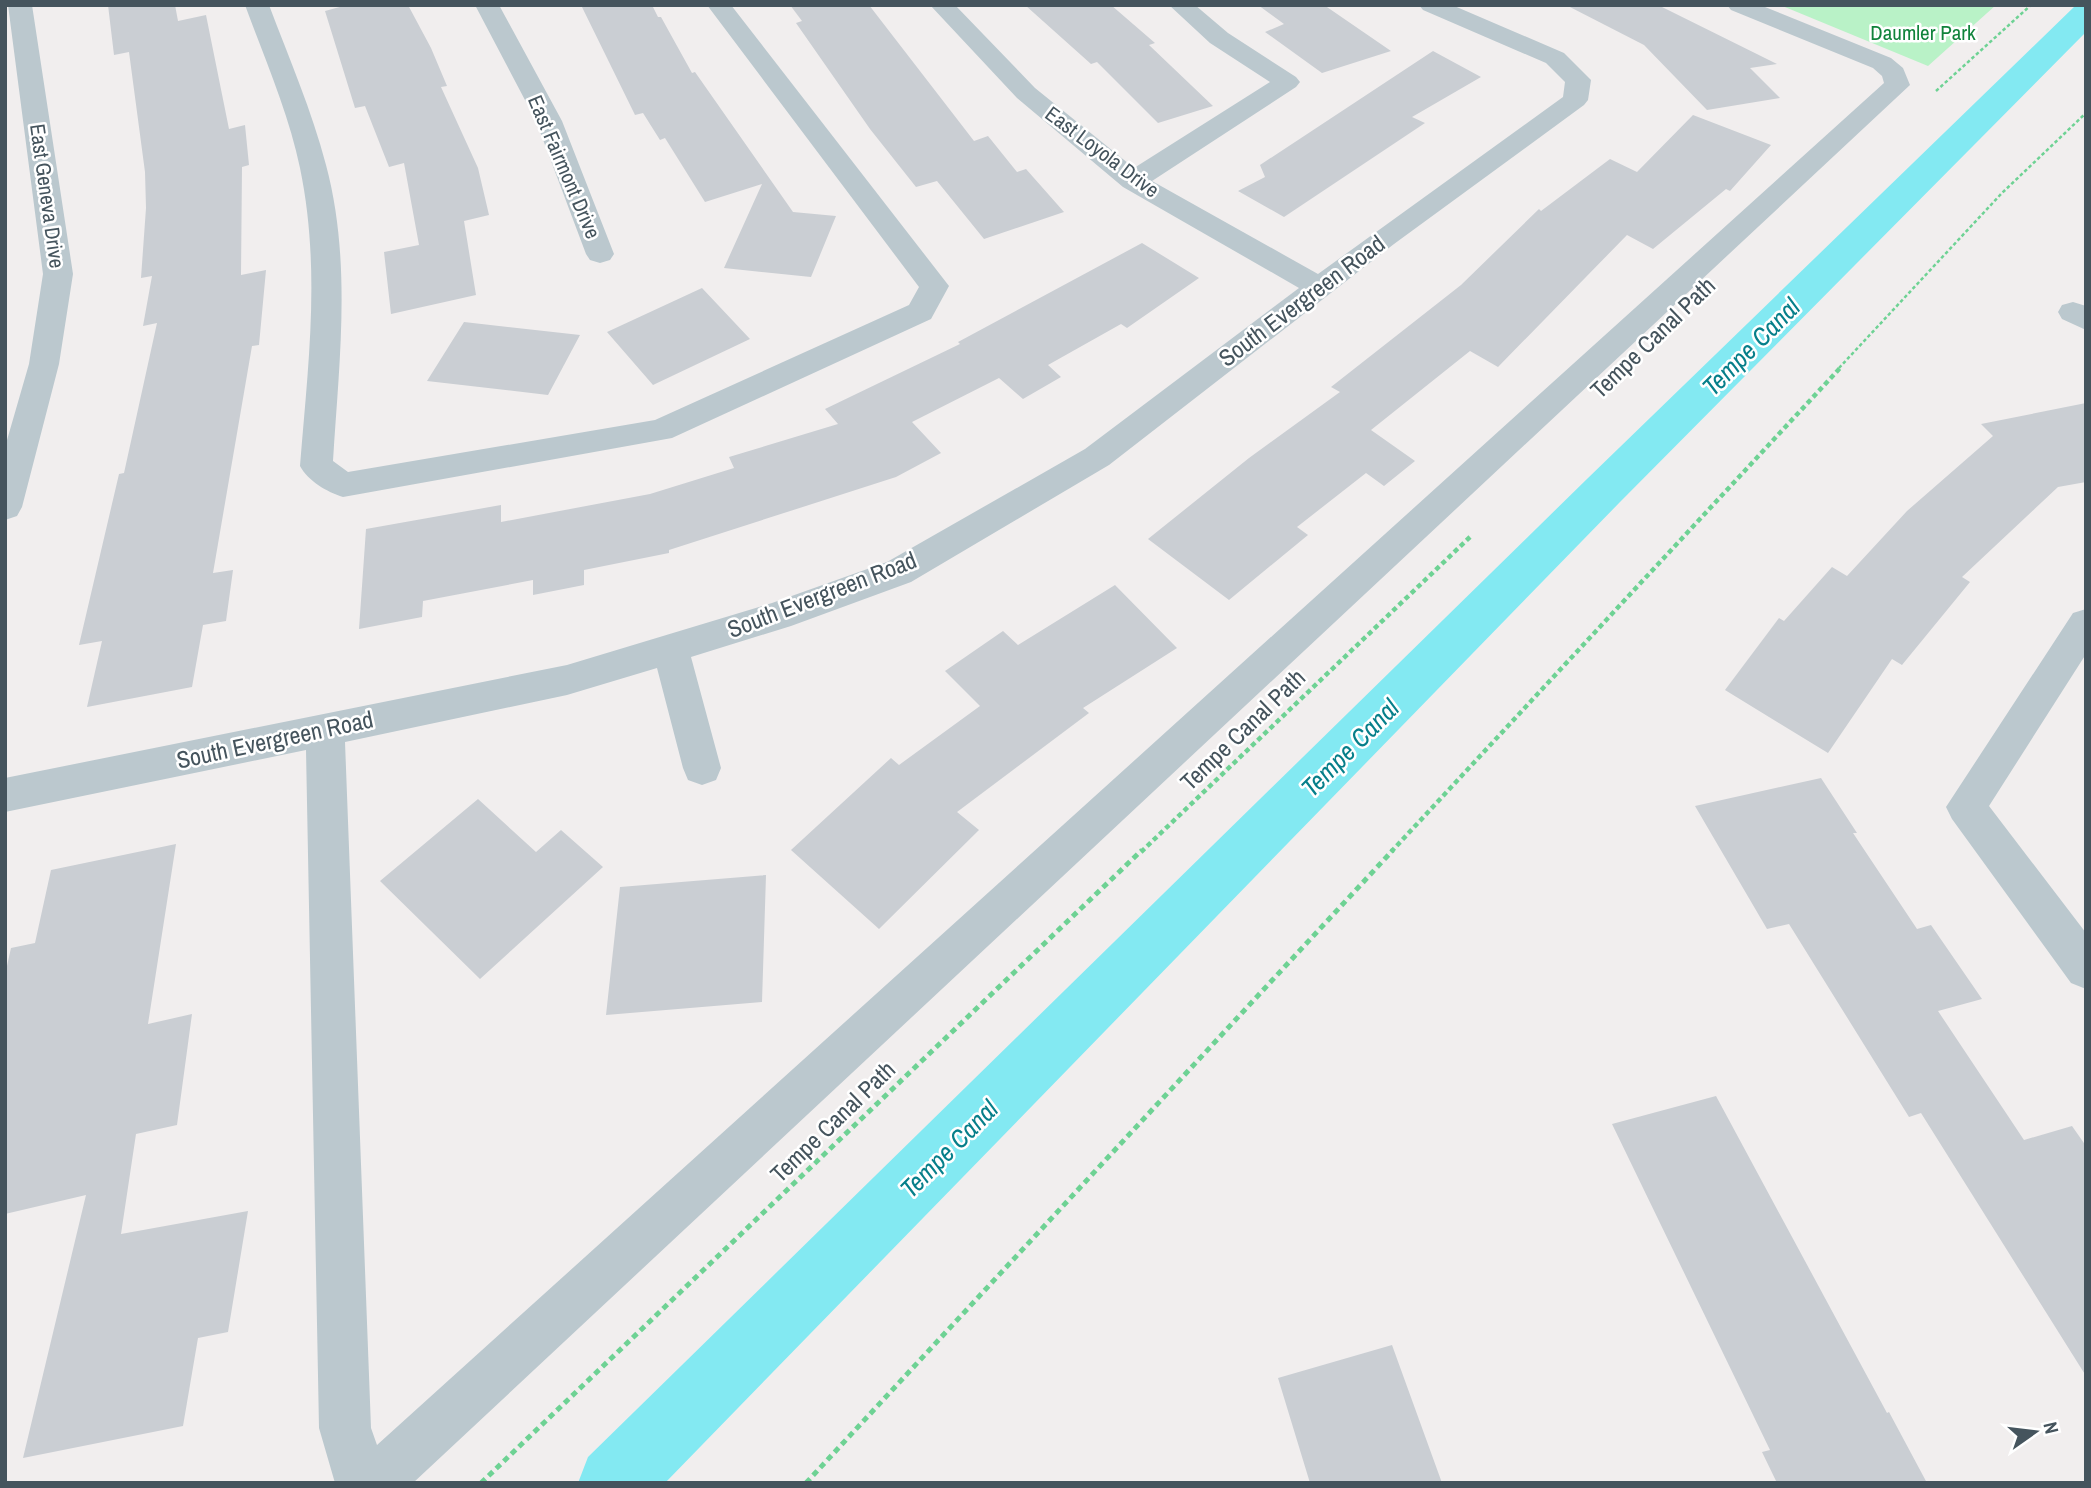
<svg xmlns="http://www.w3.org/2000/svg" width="2091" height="1488" font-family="'Archivo Narrow',sans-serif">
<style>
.green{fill:#b9f2c7}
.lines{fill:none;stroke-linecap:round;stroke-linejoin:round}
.canal{fill:#83e9f2;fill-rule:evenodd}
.building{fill:#caced3}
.path-far2{stroke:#6ed294;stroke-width:2.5;stroke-dasharray:3.5 2.5;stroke-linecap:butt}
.path-far1{stroke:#6ed294;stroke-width:4.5;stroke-dasharray:5 3.5;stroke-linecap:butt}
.path{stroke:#6ed294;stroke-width:5;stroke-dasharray:6 4.5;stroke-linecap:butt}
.minor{fill:#bbc8ce;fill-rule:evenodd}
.labels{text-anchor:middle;stroke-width:5;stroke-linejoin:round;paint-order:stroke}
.far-park-label{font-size:21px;fill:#10833b;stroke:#fff}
.far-street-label{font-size:21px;fill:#45545d;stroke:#fff}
.street-label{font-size:24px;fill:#45545d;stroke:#fff}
.water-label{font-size:26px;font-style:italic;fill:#067f8a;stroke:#fff}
</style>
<rect width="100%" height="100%" fill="#f1eeee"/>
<path class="green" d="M1780,5H1996L1928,66Z"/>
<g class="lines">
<path class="canal" d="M2086,5V32L1620,502L665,1483H578L588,1457L1588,478L2075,6Z"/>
</g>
<path class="building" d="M108,5H175L178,21L206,15L229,129L245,125L249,165L242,167L241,275L266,270L259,345L252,346L213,573L233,570L226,621L203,625L192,687L87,707L102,641L79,645L119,474L124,473L157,323L143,326L152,276L141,278L146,208L145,172L129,52L114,55Z
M347,5H408L431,48L447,86L441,87L478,168L489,215L464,221L476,295L391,314L384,252L419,245L404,163L389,167L365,106L355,108L325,11Z
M581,5H652L658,17H661L692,73L695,72L793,212L836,216L811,277L724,268L762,184L705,202L665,138L660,140L643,113L635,115Z
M790,5H869L974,141L988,136L1017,172L1026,169L1064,212L984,239L937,181L916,187L870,129L796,23L802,21Z
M1025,5H1111L1155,43L1149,45L1213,106L1158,123L1097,62L1091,64Z
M1258,5H1324L1391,51L1322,73L1265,32L1284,24Z
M1566,5H1658L1777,64L1750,68L1780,98L1707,110L1644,45Z
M1433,51L1481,77L1412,117L1425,123L1284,217L1238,191L1265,177L1260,165Z
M1693,115L1771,145L1730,191L1726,189L1653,249L1627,235L1498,367L1470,351L1371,430L1415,461L1384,486L1366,473L1297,527L1308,535L1229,600L1148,539L1249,458L1340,392L1331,387L1461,285L1539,209L1541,211L1610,159L1637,172Z
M1142,243L1199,278L1127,328L1121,324L1048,365L1061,377L1023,399L999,378L912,422L941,453L896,477L669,550V553L584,570V585L533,595V580L423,601L422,617L359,629L366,529L501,505V522L650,494L734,468L729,457L838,424L825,409L960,344L958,342Z
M702,288L750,339L653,385L607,332Z
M464,322L580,335L548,395L427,381Z
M2086,403V482L2058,487L1962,577L1970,582L1902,665L1892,659L1828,753L1725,690L1779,618L1784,621L1832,567L1847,576L1907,511L1993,436L1981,424Z
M1115,585L1177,648L1083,708L1089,713L957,812L979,830L879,929L791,850L891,758L899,765L980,706L945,671L1003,631L1018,645Z
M1821,778L1857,833H1853L1917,929L1931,925L1982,999L1938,1011L2024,1140L2072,1126L2086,1146V1376L1921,1113L1909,1117L1789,924L1767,929L1695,806Z
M478,799L536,852L561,830L603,867L480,979L380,881Z
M176,844L148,1024L192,1014L177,1125L136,1134L121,1234L248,1211L228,1332L198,1338L183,1426L23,1458L86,1195L5,1214V975L11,948L35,943L51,870Z
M766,875L762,1002L606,1015L620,887Z
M1716,1096L1887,1413L1889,1412L1927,1483H1777L1762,1452L1770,1450L1612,1124Z
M1392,1345L1442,1483H1310L1278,1378Z"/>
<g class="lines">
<path class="path-far2" d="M1936,91L2031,5
M1839,368L2002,193L2086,113"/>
<path class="path-far1" d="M1141,852L1470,537
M1391,852L1841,367"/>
<path class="path" d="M481,1483L1142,850
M806,1483L1393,850"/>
<path class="minor" d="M8,5H32L73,274L59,364L22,507L17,516L5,520V447L29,364L43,274Z
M245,5H269C289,58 312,111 326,165C352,262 339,363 333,461L348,472L655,420L909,305L919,287L707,5H731L949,286L931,319L672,438L343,497C327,492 308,481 300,466C308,364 321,270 300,168C289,114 264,57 245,5Z
M475,5H499L562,121L614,254L610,260L600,263L590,260L586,254L536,121Z
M930,5H955L1035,88L1134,168L1270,82L1210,43L1169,5H1195L1228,33L1296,77L1300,82L1296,87L1152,181L1318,274L1563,97L1565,82L1546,63L1423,10L1419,5H1452L1564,53L1591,80L1588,100L1584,105L1394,244L1109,465L911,582L791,626L691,657L721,768L716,780L702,785L688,780L683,768L657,668L567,695L345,742L371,1428L377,1445L1884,83L1882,76L1873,68L1731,10L1727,5H1760L1891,58L1903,68L1910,85L413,1483H335L319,1428L306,750L5,812V778L567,665L772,603L887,562L1085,449L1299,288L1123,187L1017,98Z
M2073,302L2086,306V330L2062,319L2058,312L2062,305Z
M2086,609V654L1989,806L2086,933V989L2071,983L1952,819L1946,807L2073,613Z"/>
</g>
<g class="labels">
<g class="far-park-label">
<text x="1923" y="40">Daumler Park</text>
</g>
<g class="far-street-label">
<text transform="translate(1102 152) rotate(37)" y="7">East Loyola Drive</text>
<text transform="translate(564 167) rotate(67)" y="7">East Fairmont Drive</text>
<text transform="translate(47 196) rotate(82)" y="7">East Geneva Drive</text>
</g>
<g class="street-label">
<text transform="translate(1302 301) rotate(-37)" y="8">South Evergreen Road</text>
<text transform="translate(1653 338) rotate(-44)" y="8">Tempe Canal Path</text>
<text transform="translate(822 595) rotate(-21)" y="8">South Evergreen Road</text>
<text transform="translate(1243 730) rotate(-44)" y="8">Tempe Canal Path</text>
<text transform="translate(275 740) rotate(-12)" y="8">South Evergreen Road</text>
<text transform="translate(833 1122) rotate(-44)" y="8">Tempe Canal Path</text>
</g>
<g class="water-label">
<text transform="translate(1751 347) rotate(-45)" y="9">Tempe Canal</text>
<text transform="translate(1350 748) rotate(-45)" y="9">Tempe Canal</text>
<text transform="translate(949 1149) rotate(-45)" y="9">Tempe Canal</text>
</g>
</g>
<rect width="2091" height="1488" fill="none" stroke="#45545d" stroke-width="14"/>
<g transform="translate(2035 1432) rotate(76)" stroke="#ffffff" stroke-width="5" paint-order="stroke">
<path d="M0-5L12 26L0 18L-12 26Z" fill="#45545d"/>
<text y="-10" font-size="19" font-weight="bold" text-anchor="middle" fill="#45545d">N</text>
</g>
</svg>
